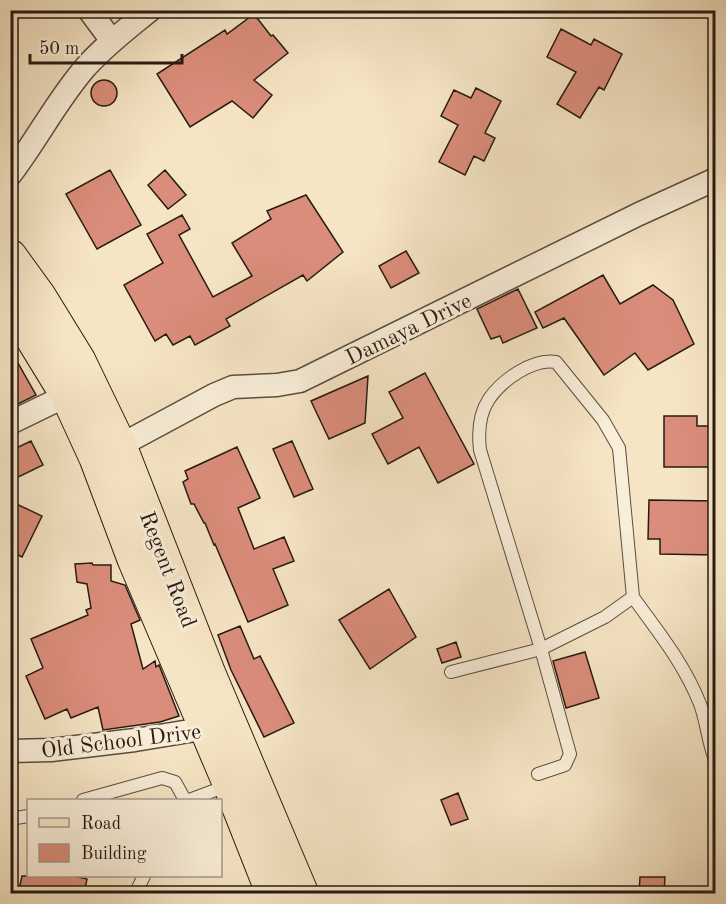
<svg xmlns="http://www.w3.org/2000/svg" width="726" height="904" font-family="'Old Standard TT',serif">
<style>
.building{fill:#db8d7b;stroke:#261b13;stroke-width:1.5}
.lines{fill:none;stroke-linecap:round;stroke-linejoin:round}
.lane-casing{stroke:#5a4e40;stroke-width:14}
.street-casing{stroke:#5a4e40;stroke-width:25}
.primary-casing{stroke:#261b13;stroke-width:35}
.lane{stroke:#f9eed9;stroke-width:12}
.street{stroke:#f9eed9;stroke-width:22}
.primary{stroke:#f6e5c5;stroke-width:33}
.labels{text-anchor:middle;stroke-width:6;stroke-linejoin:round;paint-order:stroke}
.street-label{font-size:22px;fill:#261b13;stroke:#f9eed9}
</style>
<rect width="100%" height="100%" fill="#f6e5c5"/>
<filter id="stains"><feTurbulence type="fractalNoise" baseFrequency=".00333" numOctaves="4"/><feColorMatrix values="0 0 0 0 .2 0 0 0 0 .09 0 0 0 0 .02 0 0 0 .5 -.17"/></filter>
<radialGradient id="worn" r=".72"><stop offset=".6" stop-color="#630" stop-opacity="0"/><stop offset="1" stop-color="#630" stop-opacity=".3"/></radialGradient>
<path class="building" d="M254,14L271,36L273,35L288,53L254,80L272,95L253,118L232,101L190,127L157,74L225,30L227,34Z
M561,29L591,45L594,39L622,54L604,90L599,87L580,118L557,104L576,72L547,57Z
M91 93a13 13 0 1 1 26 0a13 13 0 1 1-26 0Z
M476,88L501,101L485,133L495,138L484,161L474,156L465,175L439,162L458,125L441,116L454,90L471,98Z
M110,170L141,225L97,249L66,194Z
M165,170L186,195L168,209L148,185Z
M306,195L343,252L307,281L303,275L226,319L230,326L195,345L190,336L173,345L166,334L155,341L124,285L163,263L147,234L182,215L190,229L179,235L213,297L252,276L232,243L271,219L267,211Z
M406,251L419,273L391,288L379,266Z
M603,275L620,304L653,285L673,300L694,344L648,370L635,353L604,375L564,318L543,328L535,312Z
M518,289L537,328L503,343L500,336L491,339L477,309Z
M10,349L36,395L10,408Z
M425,373L474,464L438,483L419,447L388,464L372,434L403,418L389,392Z
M368,376L365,423L329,439L311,401Z
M664,416H697V426H716V467H664Z
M31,441L43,465L10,481V451Z
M292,441L313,489L294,497L273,449Z
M237,447L260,498L238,508L254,549L284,537L294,561L273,569L288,605L248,622L215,544L214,545L205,523H204L194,504H191L183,482L188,479L185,471Z
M649,500L716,501V555L660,554V539H648Z
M10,501L42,516L22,557L10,551Z
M92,563L93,565H111V581L125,585L140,620L131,624L143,669L155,661L156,667L159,665L179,716L160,722L103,730L98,707L71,718L67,709L45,719L26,676L43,668L31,639L88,615L86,610L91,608L87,584L77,582L75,564Z
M389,589L416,637L370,669L339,620Z
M240,626L254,659L260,656L294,723L264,737L231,670L218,635Z
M456,642L461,657L442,663L437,649Z
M585,652L599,698L566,708L553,661Z
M458,793L468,819L451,825L441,800Z
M22,876H74L87,879L84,894H18Z
M640,877H665L664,894H639Z"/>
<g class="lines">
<g class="lane-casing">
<path id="lane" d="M633,597C658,632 684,663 700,704C707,722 708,744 716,762
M451,672L541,649L605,617L633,597L619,448L603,420L556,362C533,358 502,380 489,399C479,414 478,433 480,450L541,649L570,754L565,765L538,774
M83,800L162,778L175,782L185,800
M189,800L229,785
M10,819L28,816
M135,894L144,876"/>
</g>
<g class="street-casing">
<path id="street" d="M89,10L112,41
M10,175C36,141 56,102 84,69C103,47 127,29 150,10
M10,423L80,389
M108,452L214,395L233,387L277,385L300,381L639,214L716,179
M10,751L51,750L135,740L220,726"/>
</g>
<g class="primary-casing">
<path id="primary" d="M10,256L39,296L79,361L120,446L209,674L302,894
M10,302L67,395L96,458L134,559L230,785L273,894"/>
</g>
<use href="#lane" class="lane"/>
<use href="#street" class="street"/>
<use href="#primary" class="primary"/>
</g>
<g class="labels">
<g class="street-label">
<text transform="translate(408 328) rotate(-26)" y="8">Damaya Drive</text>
<text transform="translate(169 569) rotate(69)" y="8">Regent Road</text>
<text transform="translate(121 740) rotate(-7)" y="8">Old School Drive</text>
</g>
</g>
<rect width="726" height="904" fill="none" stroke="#f6e5c5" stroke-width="36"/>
<rect x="12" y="12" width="702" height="880" fill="none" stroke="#261b13" stroke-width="3"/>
<rect x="18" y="18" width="690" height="868" fill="none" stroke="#261b13" stroke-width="1.5"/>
<rect x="27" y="799" width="195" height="78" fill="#f9eed9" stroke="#a59a8a" stroke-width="1.5"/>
<rect x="39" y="818" width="30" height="9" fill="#f6e5c5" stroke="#a59a8a" stroke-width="1.5"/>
<text x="81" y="829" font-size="18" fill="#261b13">Road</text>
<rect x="39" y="844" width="30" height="18" fill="#db8d7b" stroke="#a59a8a" stroke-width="1.5"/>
<text x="81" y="859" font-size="18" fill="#261b13">Building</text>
<path d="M30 54v9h152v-9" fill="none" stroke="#261b13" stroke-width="3"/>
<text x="39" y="54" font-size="18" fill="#261b13" stroke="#f9eed9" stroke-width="4.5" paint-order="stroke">50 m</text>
<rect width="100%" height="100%" filter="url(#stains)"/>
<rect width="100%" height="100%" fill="url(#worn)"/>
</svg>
